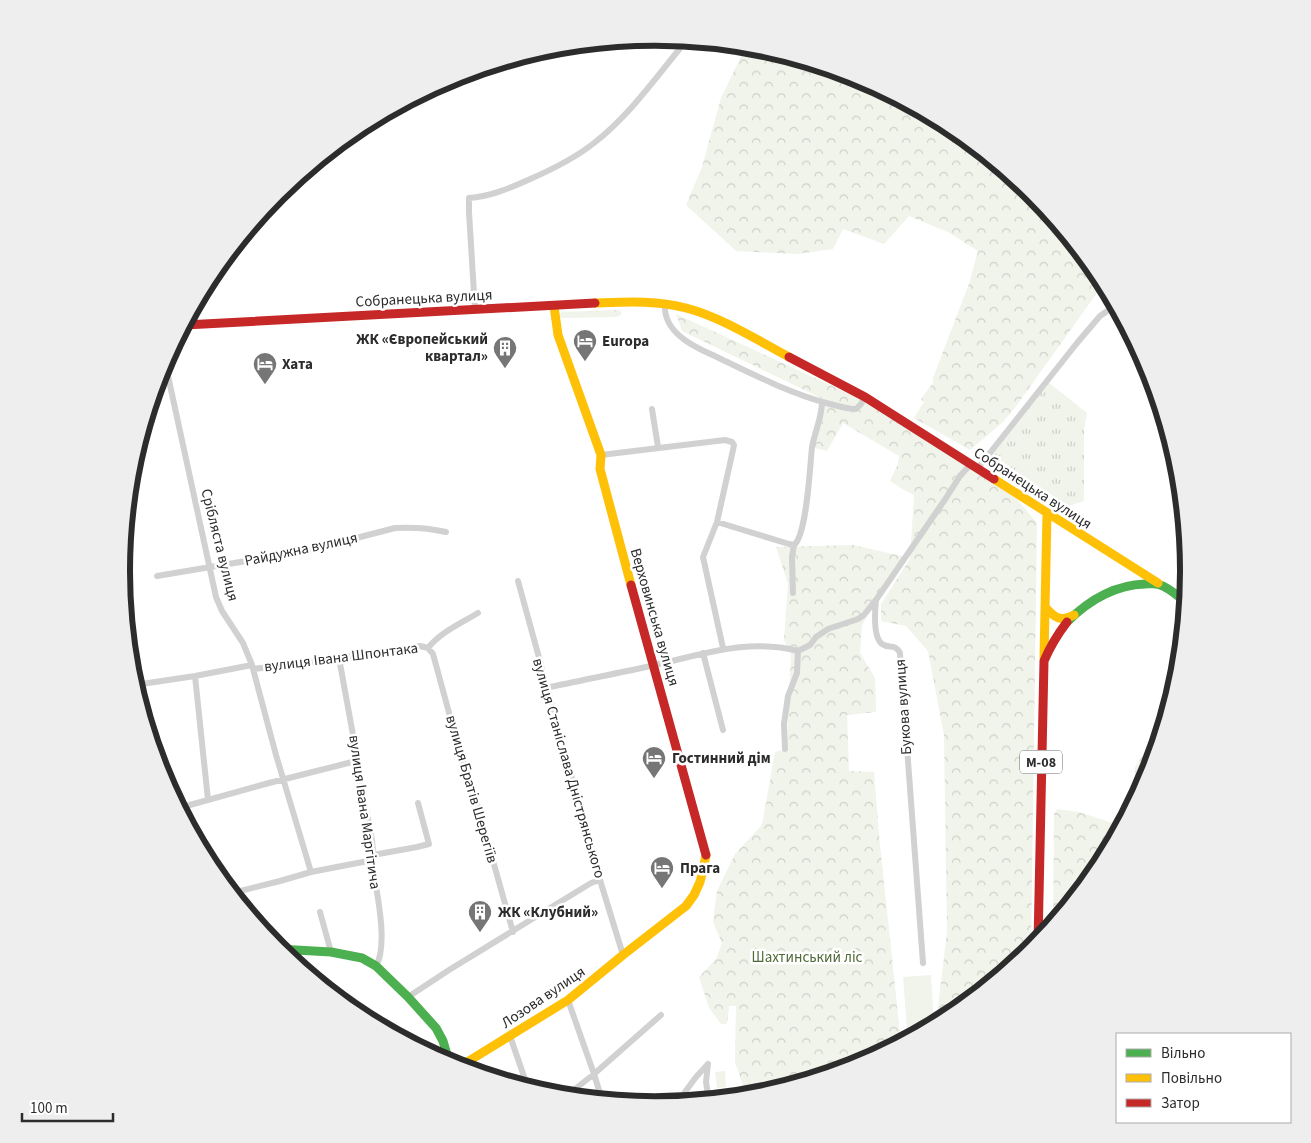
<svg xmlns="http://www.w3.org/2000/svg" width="1311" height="1143" font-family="'Source Sans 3',sans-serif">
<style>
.forest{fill:url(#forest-crowns)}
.park{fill:url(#park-tufts)}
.pitch{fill:#f0f4ea}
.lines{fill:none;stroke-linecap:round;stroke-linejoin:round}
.street{stroke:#d1d1d1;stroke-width:6}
.fast{stroke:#4caf50;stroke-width:9}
.slow{stroke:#ffc107;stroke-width:9}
.jam{stroke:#c62828;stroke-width:9}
.labels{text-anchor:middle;stroke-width:5;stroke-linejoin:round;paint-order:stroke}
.shield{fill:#fff;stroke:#6b6b6b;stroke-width:1}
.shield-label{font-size:14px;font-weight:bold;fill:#2c2c2c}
.street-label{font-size:15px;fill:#2c2c2c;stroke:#fff}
.poi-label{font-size:15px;font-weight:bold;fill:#2c2c2c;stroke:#fff;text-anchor:start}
.park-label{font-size:15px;fill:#506a37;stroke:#fff}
.rim{fill:none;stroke:#2c2c2c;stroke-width:6}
</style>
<defs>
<pattern id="forest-crowns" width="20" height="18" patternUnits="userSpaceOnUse" patternTransform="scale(1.25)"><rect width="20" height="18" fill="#f0f4ea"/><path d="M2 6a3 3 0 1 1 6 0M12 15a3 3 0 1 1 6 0" fill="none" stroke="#ced1c9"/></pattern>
<pattern id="park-tufts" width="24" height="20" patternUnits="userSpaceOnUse" patternTransform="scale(1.25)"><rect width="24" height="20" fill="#f0f4ea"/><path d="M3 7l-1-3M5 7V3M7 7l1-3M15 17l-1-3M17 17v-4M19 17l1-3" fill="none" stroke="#ced1c9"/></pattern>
</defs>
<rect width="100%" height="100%" fill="#fff"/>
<path class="forest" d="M746,46L760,48L860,78L952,128L1033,194L1100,275L1104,283L1017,405L1003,422L970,450L914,418L924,402L921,399L933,383V378L970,281L978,251L948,232L909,216L884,244L843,229L833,249L797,254L736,251L686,205L702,167L721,98Z
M618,310L621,311V315L617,317L562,318L560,317V314L562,312Z
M676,314L854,396L918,434L1016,498L1037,523L1031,951L952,1016L936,1024L947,932L944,735L928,651L906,626L881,621V604L910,559L914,495L904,490L890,481L898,464L899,456L843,423L827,451L814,448L825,400L682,331Z
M853,545L906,557L875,598L862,626L860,653L875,678L876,712L847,715L849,771L874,772L879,835L901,1043L860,1065L759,1095L747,1097L735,1062L736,1006H729L727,1024H721L709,1008L699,977L716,959L722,943L713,922L717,891L735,854L762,825L775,752L787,749L791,654L784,640L788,584L776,547Z
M1159,743L1149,776L1138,797L1135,791V767L1147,749Z
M1057,809L1079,812L1122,826L1099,868L1053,925L1054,814Z"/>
<path class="park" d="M1048,382L1087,413L1084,429V501L1068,506L991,454Z"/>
<path class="pitch" d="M931,975L934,1025L929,1028L907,1030L903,977Z
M725,1071L726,1087L717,1088L715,1072Z"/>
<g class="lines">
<path class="street" d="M665,304C664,318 670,328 681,337C692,347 707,352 721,359C756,376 792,394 830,404C839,406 847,409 856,409L861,404L865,397
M475,310L469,212V198C489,197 510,188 528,180C551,170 574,159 594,143C630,115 657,76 686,41
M1140,351C1143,362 1146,376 1154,385
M165,362L216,597L222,611L243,643L252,665L276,755L311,872
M652,409L658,447
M601,455L725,440L732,442L734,445L733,450L717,522L703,557L723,648
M978,468L1077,343L1100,316L1116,305
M717,522L789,544L794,545
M1186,550L1188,552
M157,576L306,551L395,528C413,527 429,528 446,532
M518,581L600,880L623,955
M793,593L792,557L794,545C807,535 810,465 812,447C815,431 822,417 822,402
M428,648L433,654L460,753L472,786L513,932
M703,653L723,730
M339,658L357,757C356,764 358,772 359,780C363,798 377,848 372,863C376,889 389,944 376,966
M253,669L296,664L420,646L428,648C441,632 461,623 478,613
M195,676L208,800
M135,685L195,676L252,665
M546,688C583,680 619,673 655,665C703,654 750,638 798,651L810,645L816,637L828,629L858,619L864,615L875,601
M785,749L784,724L788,696L797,673L798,651
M179,808L269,783L356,761
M373,855L417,847L429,844L418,803
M232,893L280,881L311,872L373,860
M320,912L331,952
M290,949L294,962
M923,963L900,653C895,643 889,649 882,644C873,637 875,610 876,600L946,498L960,476L971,464
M408,997L449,970L591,883L600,880
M568,1000L594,1074L602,1100
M510,1036L528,1088
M708,1064L706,1082L709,1100
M565,1097L594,1074L661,1015
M677,1103L696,1077L708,1064"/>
<path class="fast" d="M1067,622C1088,601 1115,585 1145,584C1150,584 1156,583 1160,585C1170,588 1178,597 1186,602
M278,949L331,952L362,958L376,966L408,997L436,1028L443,1041L450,1065"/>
<path class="slow" d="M595,303C625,302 656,300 686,308C721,317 757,340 789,357
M554,306L558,335L601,455L600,469L631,585
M994,479L1158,583
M1045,607C1055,618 1060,622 1074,615
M1044,658L1047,513
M459,1067L568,1000L623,955L686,906L694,895L700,882L703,870L706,855"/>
<path class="jam" d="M185,325L595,303
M789,357L865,397L994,479
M631,585L706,855
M1038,943L1044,661C1050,647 1057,635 1067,622"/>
</g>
<defs>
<g id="hotel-pin" transform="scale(1.25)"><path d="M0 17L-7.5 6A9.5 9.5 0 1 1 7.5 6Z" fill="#767676" stroke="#fff"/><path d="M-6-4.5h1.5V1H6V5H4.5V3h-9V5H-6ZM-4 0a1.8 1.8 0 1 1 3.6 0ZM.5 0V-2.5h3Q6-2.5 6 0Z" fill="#fff"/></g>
<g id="building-pin" transform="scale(1.25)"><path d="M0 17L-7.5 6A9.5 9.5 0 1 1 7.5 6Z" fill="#767676" stroke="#fff"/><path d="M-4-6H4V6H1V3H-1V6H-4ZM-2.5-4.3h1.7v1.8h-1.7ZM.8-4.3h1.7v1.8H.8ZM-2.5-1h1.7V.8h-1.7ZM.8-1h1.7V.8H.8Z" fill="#fff"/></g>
</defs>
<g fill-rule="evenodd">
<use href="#hotel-pin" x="585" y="341"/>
<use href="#building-pin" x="505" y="348"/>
<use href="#hotel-pin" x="265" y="364"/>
<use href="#hotel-pin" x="654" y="758"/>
<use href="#hotel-pin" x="662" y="868"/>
<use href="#building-pin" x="480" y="912"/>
</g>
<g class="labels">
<rect class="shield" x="1020" y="750.5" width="42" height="23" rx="4"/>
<g class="shield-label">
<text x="1041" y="767">М-08</text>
</g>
<g class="street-label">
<text transform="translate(424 298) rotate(-3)" y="5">Собранецька вулиця</text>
<text transform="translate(1033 488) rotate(33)" y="5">Собранецька вулиця</text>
<text transform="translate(220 545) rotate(76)" y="5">Срібляста вулиця</text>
<text transform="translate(301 549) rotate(-12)" y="5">Райдужна вулиця</text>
<text transform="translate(655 617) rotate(74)" y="5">Верховинська вулиця</text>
<text transform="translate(341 657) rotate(-7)" y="5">вулиця Івана Шпонтака</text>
<text transform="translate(903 707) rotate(-94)" y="5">Букова вулиця</text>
<text transform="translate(569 768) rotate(74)" y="5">вулиця Станіслава Дністрянського</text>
<text transform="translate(472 789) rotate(74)" y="5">вулиця Братів Шерегіїв</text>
<text transform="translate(365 812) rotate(82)" y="5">вулиця Івана Маргітича</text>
<text transform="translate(543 997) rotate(-34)" y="5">Лозова вулиця</text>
</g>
<g class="poi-label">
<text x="488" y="344" text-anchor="end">ЖК «Європейський<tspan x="488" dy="17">квартал»</tspan></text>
<text x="602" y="346">Europa</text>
<text x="282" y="369">Хата</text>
<text x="672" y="763">Гостинний дім</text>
<text x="680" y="873">Прага</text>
<text x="498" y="917">ЖК «Клубний»</text>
</g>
<g class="park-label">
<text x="807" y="962">Шахтинський ліс</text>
</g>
</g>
<path d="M0 0H1311V1143H0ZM130 571a525 525 0 1 1 1050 0a525 525 0 1 1-1050 0Z" fill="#eee" fill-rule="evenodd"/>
<path class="rim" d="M130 571a525 525 0 1 1 1050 0a525 525 0 1 1-1050 0Z"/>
<rect x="1116" y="1033" width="175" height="90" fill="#ffffff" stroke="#ababab"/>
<rect x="1126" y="1049" width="25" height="8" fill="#4caf50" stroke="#ababab"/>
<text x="1161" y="1058" font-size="15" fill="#2c2c2c">Вільно</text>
<rect x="1126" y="1074" width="25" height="8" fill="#ffc107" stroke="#ababab"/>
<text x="1161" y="1083" font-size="15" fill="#2c2c2c">Повільно</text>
<rect x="1126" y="1099" width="25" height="8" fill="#c62828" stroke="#ababab"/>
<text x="1161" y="1108" font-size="15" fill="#2c2c2c">Затор</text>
<path d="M22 1113v8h91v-8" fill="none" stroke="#2c2c2c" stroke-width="2.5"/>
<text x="30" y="1113" font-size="15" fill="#2c2c2c" stroke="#ffffff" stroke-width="4" paint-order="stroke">100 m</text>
</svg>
